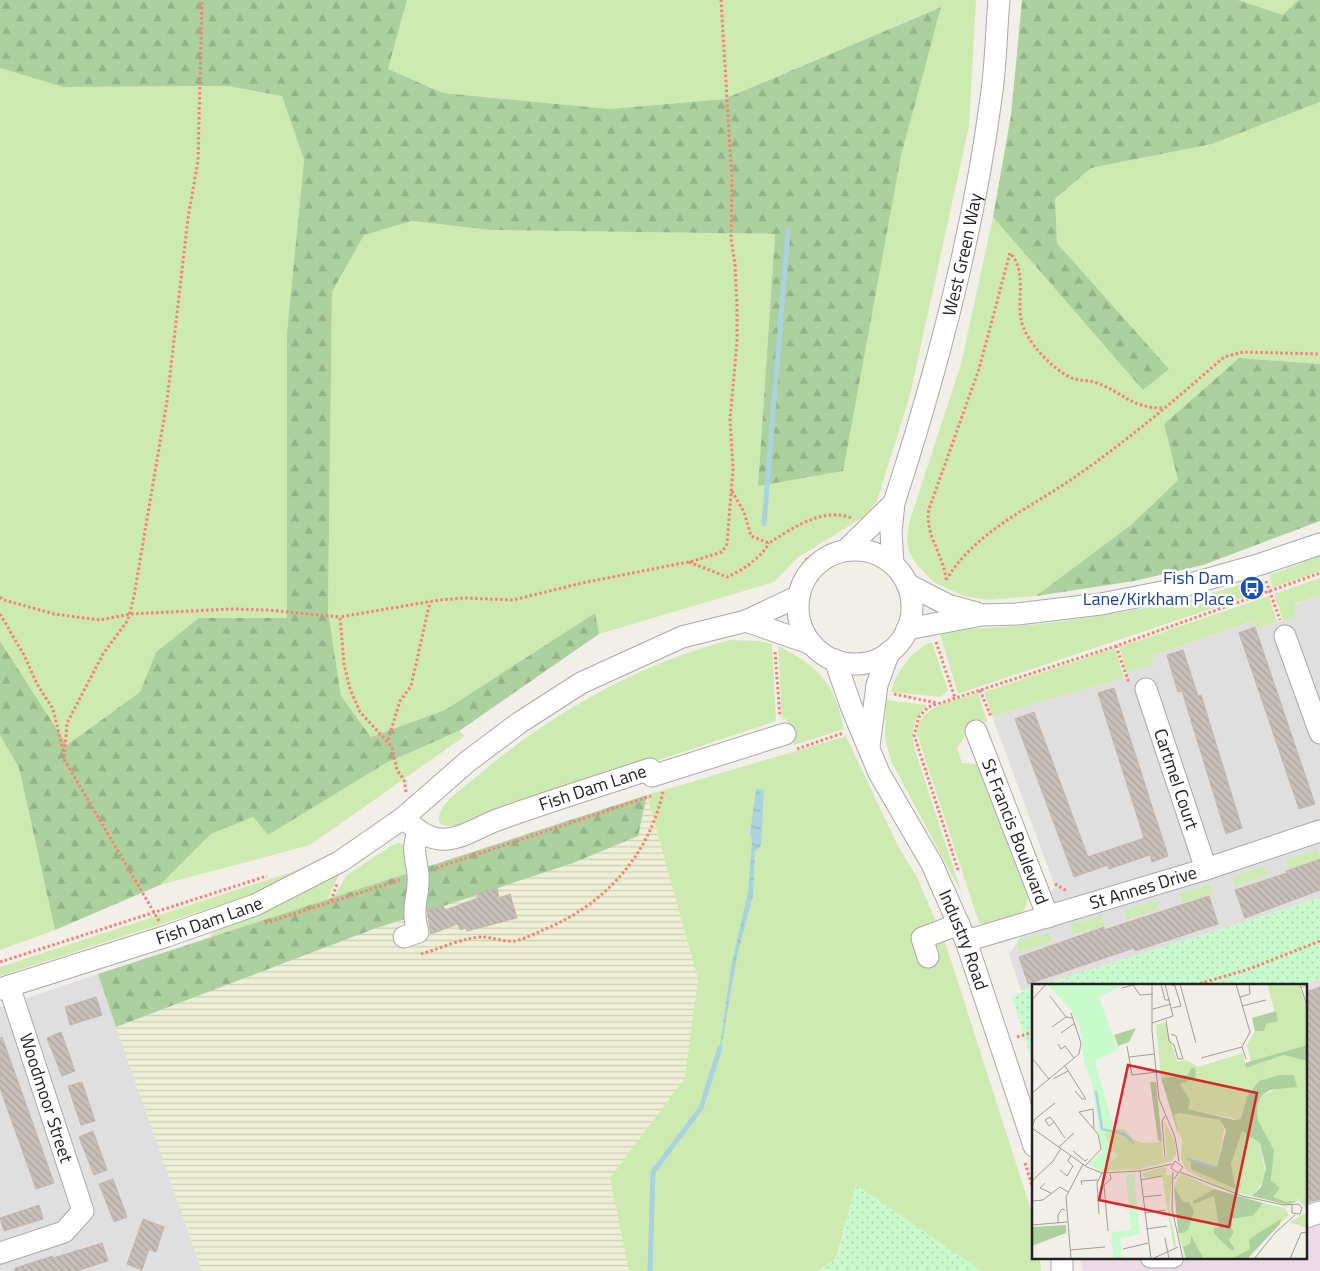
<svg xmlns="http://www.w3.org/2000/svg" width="1320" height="1271" font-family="'Titillium Web',sans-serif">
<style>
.residential{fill:#e0dfdf}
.industrial{fill:#ebdbe8}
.farmland{fill:url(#farmland-rules)}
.grass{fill:#cdebb0}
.forest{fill:url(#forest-firs)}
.park{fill:url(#park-dots)}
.water{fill:url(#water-ripples)}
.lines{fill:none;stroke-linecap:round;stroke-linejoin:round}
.stream{stroke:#aad3df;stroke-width:5}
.building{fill:url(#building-back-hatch);stroke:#c4b6ab}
.minor-casing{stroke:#a9a9a9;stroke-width:23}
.path{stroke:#fa8072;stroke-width:3;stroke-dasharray:2.5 2.5;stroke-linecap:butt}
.minor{stroke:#fff;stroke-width:21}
.labels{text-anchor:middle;stroke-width:5;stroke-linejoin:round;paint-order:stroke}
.street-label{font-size:18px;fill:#222;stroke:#fff}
.transit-label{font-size:18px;fill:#164399;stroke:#fff;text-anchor:end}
.inset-river{fill:none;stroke:#aad3df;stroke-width:2.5}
.inset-road{fill:none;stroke:#9f9d99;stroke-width:1}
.view{fill:#d62828;fill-opacity:0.15;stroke:#d62828;stroke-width:2.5}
.inset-edge{fill:none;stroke:#222;stroke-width:2.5}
</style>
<defs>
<pattern id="farmland-rules" width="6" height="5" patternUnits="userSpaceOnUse" patternTransform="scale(1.25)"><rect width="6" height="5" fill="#eef0d5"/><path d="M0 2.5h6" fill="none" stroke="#ccceb7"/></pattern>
<pattern id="forest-firs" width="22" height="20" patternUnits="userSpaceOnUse" patternTransform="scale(1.25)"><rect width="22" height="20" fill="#add19e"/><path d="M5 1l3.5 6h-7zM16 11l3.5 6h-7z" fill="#95b388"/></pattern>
<pattern id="park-dots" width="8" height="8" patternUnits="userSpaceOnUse" patternTransform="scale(1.25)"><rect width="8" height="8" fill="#c8facc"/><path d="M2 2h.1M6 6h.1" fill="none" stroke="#acd6af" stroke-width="1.8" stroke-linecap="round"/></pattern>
<pattern id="water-ripples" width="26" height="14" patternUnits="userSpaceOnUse" patternTransform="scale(1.25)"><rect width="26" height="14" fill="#aad3df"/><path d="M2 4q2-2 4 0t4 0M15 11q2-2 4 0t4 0" fill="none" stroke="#92b5bf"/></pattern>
<pattern id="building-back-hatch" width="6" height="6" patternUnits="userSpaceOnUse" patternTransform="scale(1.25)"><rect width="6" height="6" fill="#c7bfb8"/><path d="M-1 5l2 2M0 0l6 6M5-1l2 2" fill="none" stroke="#aba49e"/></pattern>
</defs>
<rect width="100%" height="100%" fill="#f2efe9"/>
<path class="residential" d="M1320,596V898L1041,985H1034V987L1021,991L1009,954L1055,886L992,716L1124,678L1127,673L1154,664L1152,656L1254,621L1257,629L1296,616L1293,605Z
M98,974L202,1271H0V1007Z"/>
<path class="industrial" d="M1320,979V1271H1083L1080,1257H1306V985H1303Z"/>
<path class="farmland" d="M647,795L699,979L686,1078L630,1271H202L116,1027L371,930L573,863L638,836Z"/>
<path class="grass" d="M407,0H976L969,126L910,395L877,501L865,516L797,558L774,582L599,634L595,613L445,710L371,737L341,696L328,611L332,292L364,235L412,221L490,230L775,234L758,486L901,156L940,7L724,99L610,109L443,93L388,69Z
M1238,0H1298L1284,15Z
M0,68L63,87L227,86L282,96L304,160L287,332V619L199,618L156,652L140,692L67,745L0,641Z
M1320,102V364L1239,358L1164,424L1178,480L1132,524L1036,596L989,600L964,596L935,583L917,565L909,552L907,541L909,523L961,364L993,217L1143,389L1169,369L1057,243L1055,199L1091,168L1212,144Z
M1320,556V571L1273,588L1269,575Z
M1320,578V596L1294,604L1296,616L1283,621L1274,594Z
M1243,584L1246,597L958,694L939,631C978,628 1017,627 1056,622C1120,614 1182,602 1243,584Z
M1269,596L1277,622L1257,629L1253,621L1152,656L1154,664L1127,673L1119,647Z
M730,640L759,641L772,644L776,721L459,827L442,825L439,821C437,805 461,790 471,781C547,716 633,666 730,640Z
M932,642L948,690L941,697L891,692C894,674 915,647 932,642Z
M778,646C819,666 835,684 844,729L794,745L786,719L782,720Z
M1115,648L1124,678L992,716L984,692Z
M978,693L988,723L981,720L965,727L964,738L957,748L962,763L976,764L980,769L1028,897C1027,902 1026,908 1022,912C1015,920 988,927 979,923L916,731C924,703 954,701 978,693Z
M886,700L927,705C914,719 911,729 914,747L962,894L892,763L885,739Z
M459,731L465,736L310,845L160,885L211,834L253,817L268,835L386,763Z
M0,735L19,768L55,930L0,950Z
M846,736L897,844L917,877L946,945L1034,1219V1257H1040L1041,1271H981L856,1185L836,1259L817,1271H629L610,1178L685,1078L698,979L647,795Z
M399,843L406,845L412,871L333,899L347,875L391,846Z
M1317,849L1320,858L1289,869L1286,859Z
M313,865L270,887L233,901L0,976V967Z
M1264,866L1267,875L1235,886L1232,877Z
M340,873L327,900L211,937L212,933L287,902Z
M1210,884L1213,893L1182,903L1179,894Z
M1155,900L1158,909L1127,920L1124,911Z
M1102,916L1105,926L1073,934L1070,925Z
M1049,933L1052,942L1020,951L1017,941Z"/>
<path class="forest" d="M0,0H407L388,69L443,93L610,109L724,99L941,7L901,156L843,471L758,486L775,234L490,230L412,221L364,235L332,292L328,611L341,696L371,737L445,710L595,613L599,634L459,731L386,763L268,835L253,817L211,834L160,885L55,930L19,768L0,735V641L67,745L140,692L156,652L199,618H287V332L304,160L282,96L227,86L63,87L0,68Z
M1022,0H1238L1283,15L1298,0H1320V102L1212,144L1091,168L1055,199L1057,243L1169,369L1143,390L993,217L1011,115Z
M1239,358L1320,364V521L1203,565L1134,581L1036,596L1132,524L1178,480L1164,424Z
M647,795L638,836L573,863L371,930L116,1027L98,974Z"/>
<path class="park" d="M1320,898V979L1303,985H1041Z
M1034,987V1068L1012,997Z
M856,1185L981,1271H818L837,1259Z"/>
<path class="water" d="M756,789L764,790L761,846L755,851L753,896L737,957L721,1049L719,1053L731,967L748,892L752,841L750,834Z"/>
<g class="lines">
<path class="stream" d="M764,524L788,231
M650,1271L653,1172L701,1108L720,1048"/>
</g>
<path class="building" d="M1255,627L1315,804L1299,809L1239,633Z
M1183,650L1198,696L1201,695L1242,828L1226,834L1182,691L1178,692L1167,655Z
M1114,688L1168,856L1152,862L1150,855L1109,869L1108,865L1074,877L1015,719L1034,712L1088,857L1144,838L1098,693Z
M1320,859V890L1245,918L1235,890L1287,873L1286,871Z
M497,888L499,898L510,894L517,918L467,931L466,928L460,930L458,924L431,934L427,911L443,905L445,910L478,898L477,894Z
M1209,896L1218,924L1135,951L1134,948L1028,984L1019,957L1104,927V930Z
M1320,987V1199L1306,1203V992Z
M96,997L102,1015L70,1025L65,1007Z
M61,1032L75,1071L62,1076L47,1038Z
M2,1037L54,1183L36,1189L0,1088V1038Z
M82,1082L95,1121L81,1125L68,1086Z
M93,1131L107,1170L94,1175L79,1137Z
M113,1179L127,1217L114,1222L99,1184Z
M39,1205L43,1219L4,1231L0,1218Z
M143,1219L164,1227L156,1252L149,1249L142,1270L127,1264Z
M102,1243L108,1261L76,1271H15V1268L53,1256V1258Z"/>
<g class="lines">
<g class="minor-casing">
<g id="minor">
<path d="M846,550L894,503"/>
<circle cx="855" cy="607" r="57"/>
<path id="s1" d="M893,564L891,532L894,503C937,371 973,236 991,98C996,66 996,33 999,0"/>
<path d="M907,584L948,605L977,613"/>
<path d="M746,621L812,644"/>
<path d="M907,629L982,615L1017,614L1101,604L1162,592L1261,564L1320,544"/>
<path d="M1285,636L1320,733"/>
<path id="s2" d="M835,660L851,706L879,773L932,864L966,941L1034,1146"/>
<path id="s3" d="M1146,689L1206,869"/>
<path id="s4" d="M976,731L1048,917"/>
<path d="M869,746L877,685L889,652"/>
<path id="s5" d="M403,818C416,829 429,841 447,839C463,838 481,826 497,820C547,802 599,786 650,769L652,776L785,734"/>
<path d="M404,937L418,932C410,907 420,896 418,874C416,857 411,848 419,831"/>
<path id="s6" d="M966,941L1206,869L1320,831"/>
<path d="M928,957L922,938L959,924"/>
<path id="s7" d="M0,989L167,936L255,905L341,861L403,818L467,762L519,723L581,683L682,637L746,621L799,596"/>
<path d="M1306,1217L1320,1212"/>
<path d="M0,1253L64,1232L83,1211L9,986"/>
<path d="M1062,1257V1271"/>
<path d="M1151,1257H1173"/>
</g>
</g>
<path class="path" d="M732,491L744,512L751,536L769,543C793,528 822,507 852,518
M689,562L727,577C743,570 761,558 769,543
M795,577L807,559L828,546
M946,580C944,555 924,534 929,509L979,369L1010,253C1027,271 1017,297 1021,319C1024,340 1055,373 1075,379C1081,381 1088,380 1094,382C1123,391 1128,408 1164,408
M946,580C975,532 1028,509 1072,479C1126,442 1175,400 1224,357L1243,352L1320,354
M1266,581L1280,620
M0,597L4,600L54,614L100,620L130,614L232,609L267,610L340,617
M0,614L24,655L37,684L53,709L64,755
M936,642L955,698
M1116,646L1129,683
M775,652L780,717
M980,690L991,717
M894,694L937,703
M388,740L400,701L411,686L430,602
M797,749L843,733
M406,792L404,780L397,770L392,747L360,712L350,689L344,664L340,617L439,600L465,598L513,600L582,583L693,561L722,552L727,544L733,469L730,419L737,342V307L735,265L731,238L732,181L721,0
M436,868L651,796
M958,870L914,735L919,717L928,707L1116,646L1320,573
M1055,884L1067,891
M331,901L337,884
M159,921L64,759L67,723L103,654L128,620L134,596L167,401L188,218L198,161L202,0
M265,923L400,880
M421,954C439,949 467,936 484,937C494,938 504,942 514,941C524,939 534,934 543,930C604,905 648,857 663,792
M0,962L267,876
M1195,985L1249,969L1320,941
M1017,1037L1034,1032
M1025,1163L1034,1192"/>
<use href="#minor" class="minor"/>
</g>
<defs>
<g id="bus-disc" transform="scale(1.25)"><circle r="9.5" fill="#1a4fb4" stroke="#fff"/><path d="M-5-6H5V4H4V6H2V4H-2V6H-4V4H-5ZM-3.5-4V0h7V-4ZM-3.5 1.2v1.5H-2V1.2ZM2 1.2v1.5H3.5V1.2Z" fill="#fff"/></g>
</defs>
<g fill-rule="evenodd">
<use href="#bus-disc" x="1252" y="588"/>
</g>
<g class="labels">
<g class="street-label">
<text dy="6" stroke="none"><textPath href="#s1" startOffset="319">West Green Way</textPath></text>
<text dy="6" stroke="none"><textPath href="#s3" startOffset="95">Cartmel Court</textPath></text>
<text dy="6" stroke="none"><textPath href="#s5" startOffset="205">Fish Dam Lane</textPath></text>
<text dy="6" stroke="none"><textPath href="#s4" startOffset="108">St Francis Boulevard</textPath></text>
<text dy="6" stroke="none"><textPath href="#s6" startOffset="185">St Annes Drive</textPath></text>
<text dy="6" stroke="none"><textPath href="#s7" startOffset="220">Fish Dam Lane</textPath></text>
<text dy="6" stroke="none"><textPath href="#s2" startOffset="309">Industry Road</textPath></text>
<text transform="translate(46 1098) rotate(72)" y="6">Woodmoor Street</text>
</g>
<g class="transit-label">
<text x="1234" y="584">Fish Dam<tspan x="1234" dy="21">Lane/Kirkham Place</tspan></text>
</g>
</g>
<g transform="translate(1032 984)">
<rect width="275" height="275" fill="#f2efe9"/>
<path d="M235,0H275V3L268,4L275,26V61L219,78L215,61L223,47H232L234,40L245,36ZM133,38L145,78L154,76L166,83L211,69L214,84L252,71L275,77V226L266,215L257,219L241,213L239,183L242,166L226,136L225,122L229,112L247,104L264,103L262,92L215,113L209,136L156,125L155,111L148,100L156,91L129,94L124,41ZM147,129L188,136L193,141L185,183L160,176L159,184L204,204L199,180L206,152L210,147L228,159L234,193L220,212L191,205L155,187L149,175L150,156L143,139L142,131ZM132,136L143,158L144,170L140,177L108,185L69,187L86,171L79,167L72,149L82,145H92L101,155L110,159L130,158L131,174L135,173ZM131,183L135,184L133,191H141L137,223L144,261L142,264L130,192L112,194L110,189ZM149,189L182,205L161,217L163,220L182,212L187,243L182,250L200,267L203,265L197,256L202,248L196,239L198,235L221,232L231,219L253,224L257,231L218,265L199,275H172L157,252L159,260L151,263L154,275L146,249L151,218L142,202ZM272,230L275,231V244L257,238Z" fill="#cdebb0"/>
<path d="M244,27L246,37L234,40L232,47H223L220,34ZM104,44L97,58L86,62L82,51ZM275,61V77L252,71L214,84L213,79ZM159,84H163L164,93L148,100L158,116L156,125L202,136L209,135L215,113L227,97L248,91H262L265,103L238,106L229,112L225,123L226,136L242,166L239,196L248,204L241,213L254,218L267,216L256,221L220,212L229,203L234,185L228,159L210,147L199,180L204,205L159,185V176L185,183L194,146L188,136L147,129L142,131L148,156L129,94L156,91ZM118,98H124L130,158L126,156ZM142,202L151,218H157L162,227L156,246L151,249H146ZM182,205L231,219L221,232L198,235L196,239L202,248L197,256L203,265L200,267L182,250V244L187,243L182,212L162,220L161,217ZM249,235L248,240L215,275H199L218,265L217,255ZM34,241V249L0,262V243ZM159,251L164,261L172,275H154L151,263L158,260Z" fill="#add19e"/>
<path d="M93,0L67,13L86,66L63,77L82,145L72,149L79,167L86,170L69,187L56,180L70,169L60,100L52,77L48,44L39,26L16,1ZM102,190L108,250L88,255L90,275H82L79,248L99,246L94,191Z" fill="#c8facc"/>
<path class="inset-river" d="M64,107L70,145L92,150L102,159M155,175L185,184"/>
<path class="inset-road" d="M120,0V47L127,115L143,153L147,177M129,0L133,16H138M137,0L143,2L149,22L140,24M148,0L164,59M204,0L218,48L210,63L214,75M268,0L275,22M90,4L101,1L108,11L121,10M18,12L34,33M208,13L218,10L217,0M0,16L14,0M210,22L234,16M121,25L139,20M134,36L137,57L142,61L146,75H151L144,52L139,50M120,39L141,32L133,0M20,43L34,33L40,34M29,49L43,39M26,60L29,65L33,62L42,74M95,62L100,91L125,88M97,73L123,70M0,74L17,95M169,74L210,63M33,82L54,115H50L43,107M21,95L36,87M0,109L47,70L49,59L39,29M133,132L130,137L133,173M22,138L17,142L13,136L18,133L22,138L33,154M0,143L3,135L23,119M0,144L55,183L70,189L108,187L140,180M27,163L42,149M41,167L53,177L56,175M53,182L69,165L66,150L47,128L61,125L62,145M28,186L35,192L41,182L36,177L39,171M108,187L119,275M141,188L140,225L151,275M148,188L210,212L252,221L267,220L270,224L268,230L260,229V221M142,195L151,183L143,177L139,184L146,189M109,196L130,192M0,197L21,177L29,164M13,199L8,204L19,209M50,201L49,197L66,196M111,213L130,211M0,217L11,216L28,203L36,208M112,229L133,226M67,230L65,199L70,189M26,239V231L30,225L33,226M0,241L35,238M114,245L135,242M76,247L72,201L79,195L78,190M133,254L137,275M91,265L116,259M38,266L73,263M39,275L34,213L51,180M120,275L146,263M222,275L243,249L263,231M258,275L269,249L275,248"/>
<path class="view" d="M96,81L225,109L197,243L67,216Z"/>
<rect width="275" height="275" class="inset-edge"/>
</g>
</svg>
